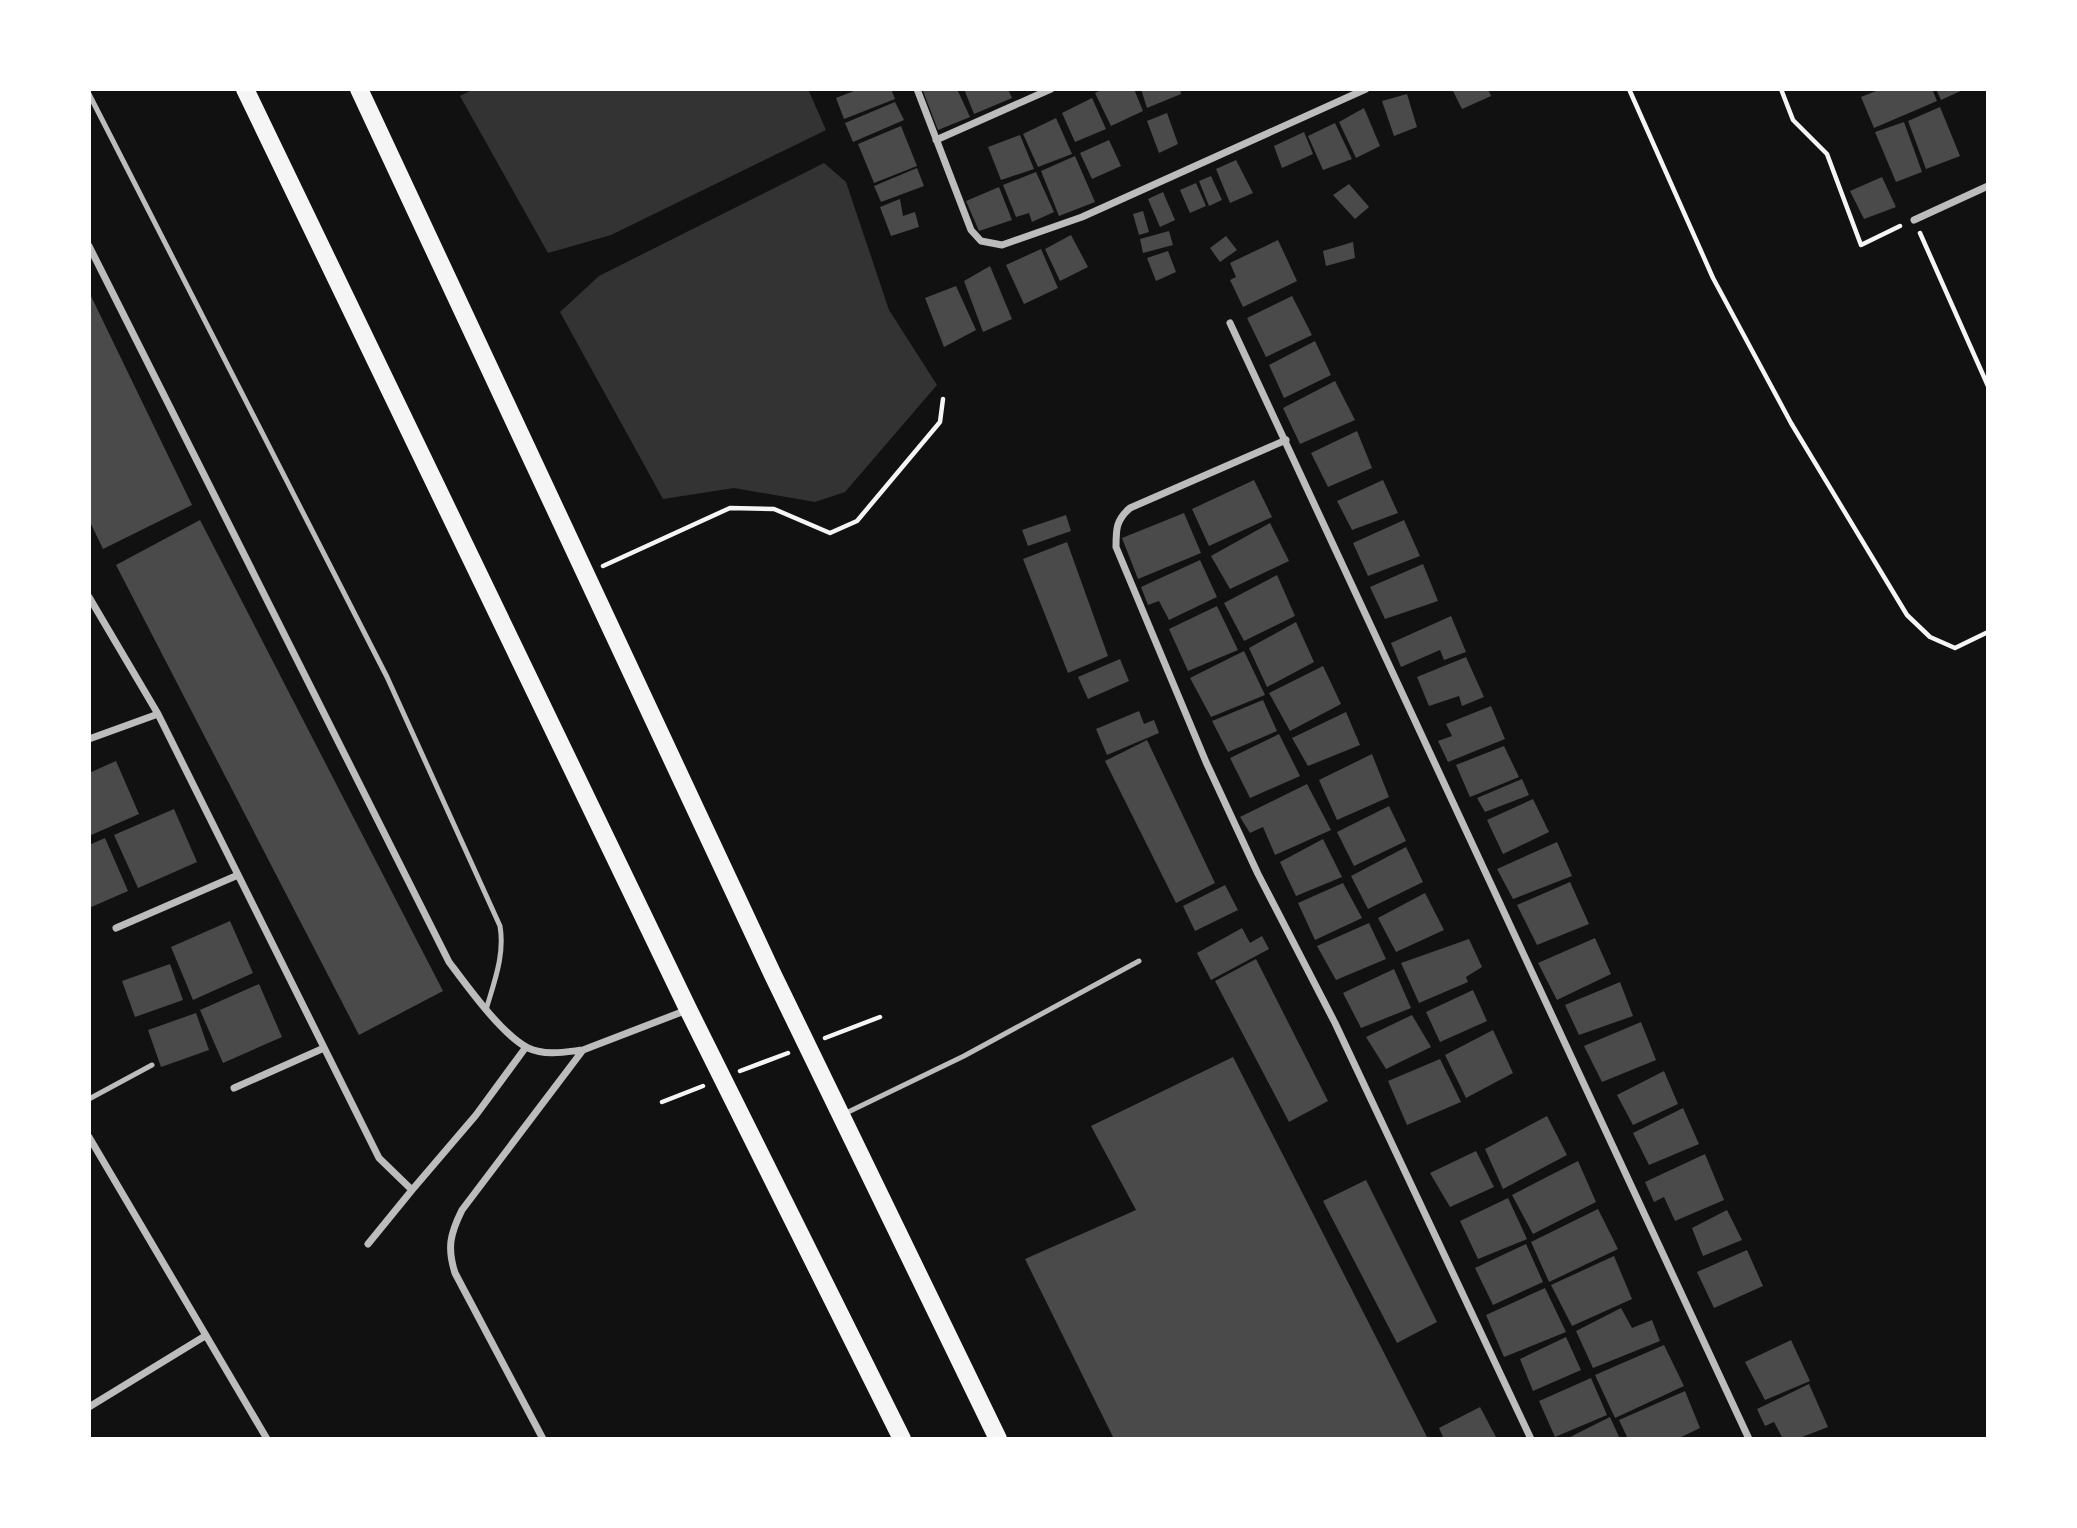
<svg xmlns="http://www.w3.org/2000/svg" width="2077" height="1528" font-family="'Roboto Condensed',sans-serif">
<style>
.water{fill:#333}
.building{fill:#4a4a4a}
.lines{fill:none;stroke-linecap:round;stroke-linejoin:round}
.path{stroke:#f5f5f5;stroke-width:4.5}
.service{stroke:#bcbcbc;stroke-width:5}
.minor{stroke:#bcbcbc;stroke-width:7}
.primary{stroke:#f5f5f5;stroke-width:18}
</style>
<rect width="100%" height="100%" fill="#111"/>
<path class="water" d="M474,89H808L826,130L611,235L548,253L460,96Z
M824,163L846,182L889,310L937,385L845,492L815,502L734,488L663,499L560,312L599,276Z"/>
<path class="building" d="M859,89H891L895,99L844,119L836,98Z
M926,89H957L970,117L938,130L923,91Z
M964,89H1008L1012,98L974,114Z
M1103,89H1134L1143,111L1111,126L1095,93Z
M1141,89H1180L1181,94L1147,108Z
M1452,89H1488L1491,96L1462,109Z
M1881,89H1932L1937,101L1874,128L1861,97Z
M1936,89H1965L1941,100Z
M1407,94L1417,127L1394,136L1382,101Z
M1092,98L1106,129L1075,142L1062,113Z
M895,102L904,120L853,142L845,123Z
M1940,107L1960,156L1926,169L1908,121Z
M1364,108L1380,146L1356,158L1339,122Z
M1167,113L1178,144L1159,153L1147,121Z
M1056,118L1072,154L1038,167L1023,134Z
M1904,122L1922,172L1896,182L1875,132Z
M1335,123L1352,159L1323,170L1308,136Z
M901,126L917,166L874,183L858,144Z
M1304,132L1313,154L1282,168L1274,146Z
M1020,135L1034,169L1001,180L988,147Z
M1109,140L1121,166L1092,179L1080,153Z
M1075,156L1095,202L1059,216L1041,171Z
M1236,160L1253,193L1230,203L1216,169Z
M917,168L924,186L881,202L874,186Z
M1036,172L1054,212L1032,222L1029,213L1016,217L1003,185Z
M1211,176L1222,200L1209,206L1199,181Z
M1882,177L1896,207L1864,219L1850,191Z
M1196,183L1206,206L1190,213L1180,190Z
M1349,184L1369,207L1355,219L1333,195Z
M999,187L1012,220L979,231L966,201Z
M1163,192L1175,220L1160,227L1148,199Z
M900,199L903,216L915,212L919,227L891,236L880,207Z
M1143,211L1149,232L1139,235L1133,214Z
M1169,231L1173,245L1143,253L1140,239Z
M1071,235L1088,267L1060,281L1045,249Z
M1226,236L1237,250L1220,262L1210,248Z
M1278,240L1297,281L1243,307L1230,280L1236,277L1230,263Z
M1353,242L1355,258L1326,266L1323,251Z
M1041,249L1058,288L1024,304L1006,265Z
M1168,251L1176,272L1156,281L1147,258Z
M990,266L1012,319L983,332L964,281Z
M956,286L976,330L944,347L925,298Z
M89,292L192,505L103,549L89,520Z
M1292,296L1312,335L1266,357L1247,318Z
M1315,341L1331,375L1284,398L1269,365Z
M1335,381L1355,420L1300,444L1283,408Z
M1357,431L1372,468L1328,487L1311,453Z
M1254,480L1272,517L1209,546L1192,509Z
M1383,480L1398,513L1352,530L1337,501Z
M1184,513L1201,553L1138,579L1122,538Z
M1066,515L1071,531L1028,546L1022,530Z
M200,520L443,991L359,1035L116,565Z
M1404,520L1420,556L1368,576L1353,543Z
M1270,523L1289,561L1230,589L1211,556Z
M1067,542L1108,656L1068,673L1023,559Z
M1200,560L1217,597L1169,620L1159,601L1148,605L1141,587Z
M1423,564L1438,601L1385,619L1370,587Z
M1277,575L1295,616L1244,641L1224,603Z
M1217,606L1238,650L1188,671L1169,629Z
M1451,616L1466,652L1444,660L1440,650L1401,667L1391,643Z
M1296,622L1314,662L1267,687L1249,648Z
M1244,651L1265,695L1211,717L1190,678Z
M1466,657L1484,697L1462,706L1459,696L1429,706L1417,677Z
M1120,659L1129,681L1088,699L1078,677Z
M1323,666L1341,704L1290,731L1269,693Z
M1263,700L1277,731L1228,752L1212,721Z
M1491,706L1505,739L1448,762L1438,741L1452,736L1446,724Z
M1139,711L1144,724L1154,720L1159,733L1107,755L1096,729Z
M1346,712L1360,745L1308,766L1292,738Z
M1279,734L1300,776L1250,798L1230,758Z
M1147,740L1215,883L1176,903L1105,761Z
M1504,746L1519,777L1470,797L1456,765Z
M1372,754L1389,797L1337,820L1319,780Z
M116,761L139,814L89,836V773Z
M1522,779L1529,795L1485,812L1477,798Z
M1307,784L1331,830L1275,855L1263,827L1250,833L1240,817Z
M1533,799L1549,832L1503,854L1487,820Z
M1389,806L1406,841L1354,866L1337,832Z
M174,809L197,862L138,888L114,835Z
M105,838L128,891L89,908V845Z
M1323,839L1342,877L1296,896L1280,862Z
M1557,842L1572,876L1513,899L1497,869Z
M1406,847L1423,882L1368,909L1351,876Z
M1570,882L1589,924L1537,945L1517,905Z
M1343,883L1362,918L1315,940L1298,903Z
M1225,885L1238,910L1195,931L1183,906Z
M1425,893L1444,930L1396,952L1378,918Z
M230,921L253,973L193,1000L171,947Z
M1369,923L1386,959L1336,980L1317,946Z
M1242,928L1250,943L1262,936L1269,949L1211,980L1197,953Z
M1595,938L1611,974L1557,1000L1538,963Z
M1469,939L1482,967L1466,977L1468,982L1419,1003L1401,963Z
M1256,959L1328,1101L1289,1122L1215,981Z
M170,964L183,1000L135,1017L122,981Z
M1394,969L1411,1008L1361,1028L1343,993Z
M1620,982L1633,1016L1579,1035L1565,1005Z
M259,984L282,1037L223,1063L200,1010Z
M1473,990L1487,1021L1440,1042L1426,1012Z
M196,1013L209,1050L161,1067L148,1030Z
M1412,1015L1431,1047L1386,1069L1366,1037Z
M1641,1022L1656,1060L1602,1082L1584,1046Z
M1493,1030L1513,1073L1466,1098L1445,1055Z
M1233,1057L1428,1439H1114L1025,1259L1136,1210L1091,1126Z
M1440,1059L1461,1102L1407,1125L1388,1081Z
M1664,1071L1678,1104L1633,1125L1617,1095Z
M1683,1108L1699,1144L1649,1165L1633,1133Z
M1547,1116L1567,1155L1503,1189L1485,1149Z
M1476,1151L1494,1187L1450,1207L1430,1173Z
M1705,1154L1724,1200L1675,1221L1664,1197L1654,1202L1645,1182Z
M1578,1161L1596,1202L1533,1234L1512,1195Z
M1366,1180L1437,1322L1397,1343L1323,1201Z
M1508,1198L1527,1239L1478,1259L1460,1221Z
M1598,1209L1618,1249L1549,1282L1531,1242Z
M1727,1210L1742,1240L1703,1256L1692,1228Z
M1526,1244L1543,1282L1493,1305L1475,1268Z
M1747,1250L1763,1286L1714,1308L1697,1272Z
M1614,1256L1632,1299L1572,1326L1551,1285Z
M1545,1288L1566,1332L1504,1357L1486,1315Z
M1621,1308L1632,1328L1652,1320L1660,1341L1593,1368L1576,1331Z
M1566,1337L1581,1370L1533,1391L1520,1359Z
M1791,1340L1810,1381L1765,1400L1745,1362Z
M1664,1345L1684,1386L1615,1418L1595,1375Z
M1591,1378L1607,1415L1555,1437L1539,1401Z
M1809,1384L1828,1427L1797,1439H1783L1774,1422L1765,1426L1757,1409Z
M1685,1391L1700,1428L1677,1439H1628L1619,1420Z
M1480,1407L1497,1439H1444L1439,1428Z
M1610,1417L1620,1439H1566Z"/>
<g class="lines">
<path class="path" d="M1629,89L1713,278L1791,423L1907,615L1930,637L1955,648L1988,632
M1781,89L1793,120L1827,154L1861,245L1900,226
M1920,233L1988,386
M603,566L730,508L774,509L830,533L857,521L940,422L943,399
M825,1038L880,1017
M740,1071L788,1053
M662,1102L703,1086"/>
<path class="service" d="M89,94L387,677L500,926C505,955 494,982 486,1010
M89,1099L152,1065
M844,1114L964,1056L1139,961"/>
<path class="minor" d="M917,89L971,230L981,241L1002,245L1082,217L1366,89
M936,140L1051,89
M1914,220L1988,186
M89,246L449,962C467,986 502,1035 528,1048C546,1056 565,1052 583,1050
M1230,323L1749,1439
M1286,440L1130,508C1116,520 1116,529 1116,547L1206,762L1258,874L1335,1023L1531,1439
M89,597L158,714L379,1158L412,1190L476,1115L526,1047
M89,739L158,714
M116,928L238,875
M234,1088L324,1048
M89,1137L267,1439
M368,1244L412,1190
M89,1407L205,1336
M543,1439L455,1273C447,1248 450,1234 462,1210L583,1050L687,1010"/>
<path class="primary" d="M245,89L688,1009L902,1439
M359,89L772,973L998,1439"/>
</g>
<rect width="2077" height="1528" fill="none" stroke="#ffffff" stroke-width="182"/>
</svg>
